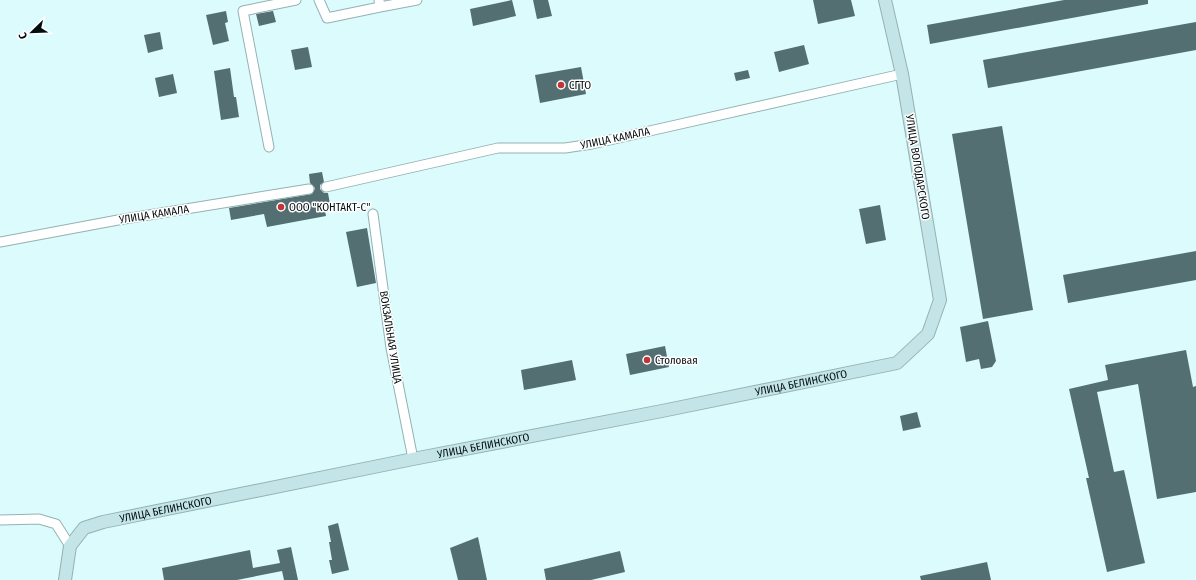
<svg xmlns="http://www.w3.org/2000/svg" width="1196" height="580" font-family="'Fira Sans Condensed',sans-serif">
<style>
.building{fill:#546f71}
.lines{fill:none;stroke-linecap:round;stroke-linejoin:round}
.street-casing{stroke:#94b1b3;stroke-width:11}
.secondary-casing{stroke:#94b1b3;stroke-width:14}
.street{stroke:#fff;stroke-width:9}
.secondary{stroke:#c3e5e8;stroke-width:12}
.poi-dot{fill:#c3333b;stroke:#fff;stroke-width:1.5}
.labels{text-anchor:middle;stroke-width:3;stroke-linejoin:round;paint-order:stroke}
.poi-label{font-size:11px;fill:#040d0e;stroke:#fff;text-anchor:start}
.street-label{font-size:11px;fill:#040d0e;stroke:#fff}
</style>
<rect width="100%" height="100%" fill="#dcfbfd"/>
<path class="building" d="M512,0L516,16L473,26L470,9Z
M533,0H548L552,16L537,19Z
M813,0H851L855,16L818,24Z
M1064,0H1148V4L930,44L927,25Z
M226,11L228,22L225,23L229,41L213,45L206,15Z
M273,11L276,22L259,26L256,14Z
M1196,22V50L988,88L983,60Z
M160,32L163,49L148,53L144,35Z
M804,45L809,64L779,72L774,52Z
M308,47L312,67L295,70L291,50Z
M581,67L586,94L540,103L535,75Z
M230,68L234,97H236L239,117L221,120L214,71Z
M748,70L750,78L736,81L734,73Z
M173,74L177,93L159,97L155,78Z
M1002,126L1033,310L983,319L952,134Z
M322,172L324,182L320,185V189L324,193H328L330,204L324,205L326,216L267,227L264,214L231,220L229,208L312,194L315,188L310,183L309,174Z
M880,205L886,240L866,244L859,209Z
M367,228L376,283L357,287L346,232Z
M1196,251V280L1068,303L1063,275Z
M988,321L996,361L992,367L981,369L979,359L966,362L960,327Z
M665,346L669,367L630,375L626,354Z
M1186,350L1193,387L1196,386V492L1157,499L1138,384L1097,392L1114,472L1124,470L1145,563L1107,572L1086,478H1089L1069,389L1108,380L1105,365Z
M572,360L576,380L524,390L521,370Z
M917,412L921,427L903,431L900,416Z
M338,523L349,570L332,574L329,560H332L329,542H331L328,526Z
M478,537L487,580H458L450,548Z
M291,547L298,580H284L282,571L237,580H164L162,568L250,550L253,568L280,563L277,550Z
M620,551L625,572L591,580H546L544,569Z
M987,562L991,580H921L920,576Z"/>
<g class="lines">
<g class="street-casing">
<path id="street" d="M319,0L327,18L380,7L379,0
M380,7L417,0
M269,147L243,11L296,0
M326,187L498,148H565L592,144L902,74
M373,214L391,348L413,459
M0,242L118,220L309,189
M0,520L39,519L56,524L70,546"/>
</g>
<g class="secondary-casing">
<g id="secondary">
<path id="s1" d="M65,580L70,546L84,528L103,522L413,459L662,411L897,363L928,334L940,300L902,74L885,0"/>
</g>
</g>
<use href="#street" class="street"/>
<use href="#secondary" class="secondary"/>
</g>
<g class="poi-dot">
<circle cx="561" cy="85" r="4"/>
<circle cx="281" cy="207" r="4"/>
<circle cx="647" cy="360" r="4"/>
</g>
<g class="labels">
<g class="poi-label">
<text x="569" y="89">СГТО</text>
<text x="289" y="211">ООО "КОНТАКТ-С"</text>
<text x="655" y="364">Столовая</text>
</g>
<g class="street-label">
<text transform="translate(615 138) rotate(-12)" y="4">УЛИЦА КАМАЛА</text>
<text transform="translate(918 167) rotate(81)" y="4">УЛИЦА ВОЛОДАРСКОГО</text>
<text transform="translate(154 214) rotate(-9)" y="4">УЛИЦА КАМАЛА</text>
<text transform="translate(391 337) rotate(81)" y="4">ВОКЗАЛЬНАЯ УЛИЦА</text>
<text dy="4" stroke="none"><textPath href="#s1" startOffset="789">УЛИЦА БЕЛИНСКОГО</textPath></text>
<text dy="4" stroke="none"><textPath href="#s1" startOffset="465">УЛИЦА БЕЛИНСКОГО</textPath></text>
<text dy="4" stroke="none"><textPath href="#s1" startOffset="141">УЛИЦА БЕЛИНСКОГО</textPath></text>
</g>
</g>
<g transform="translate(32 32) rotate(247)" stroke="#ffffff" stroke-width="3" paint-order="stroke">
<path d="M0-3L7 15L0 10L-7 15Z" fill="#040d0e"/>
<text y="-6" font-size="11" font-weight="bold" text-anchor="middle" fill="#040d0e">С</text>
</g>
</svg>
